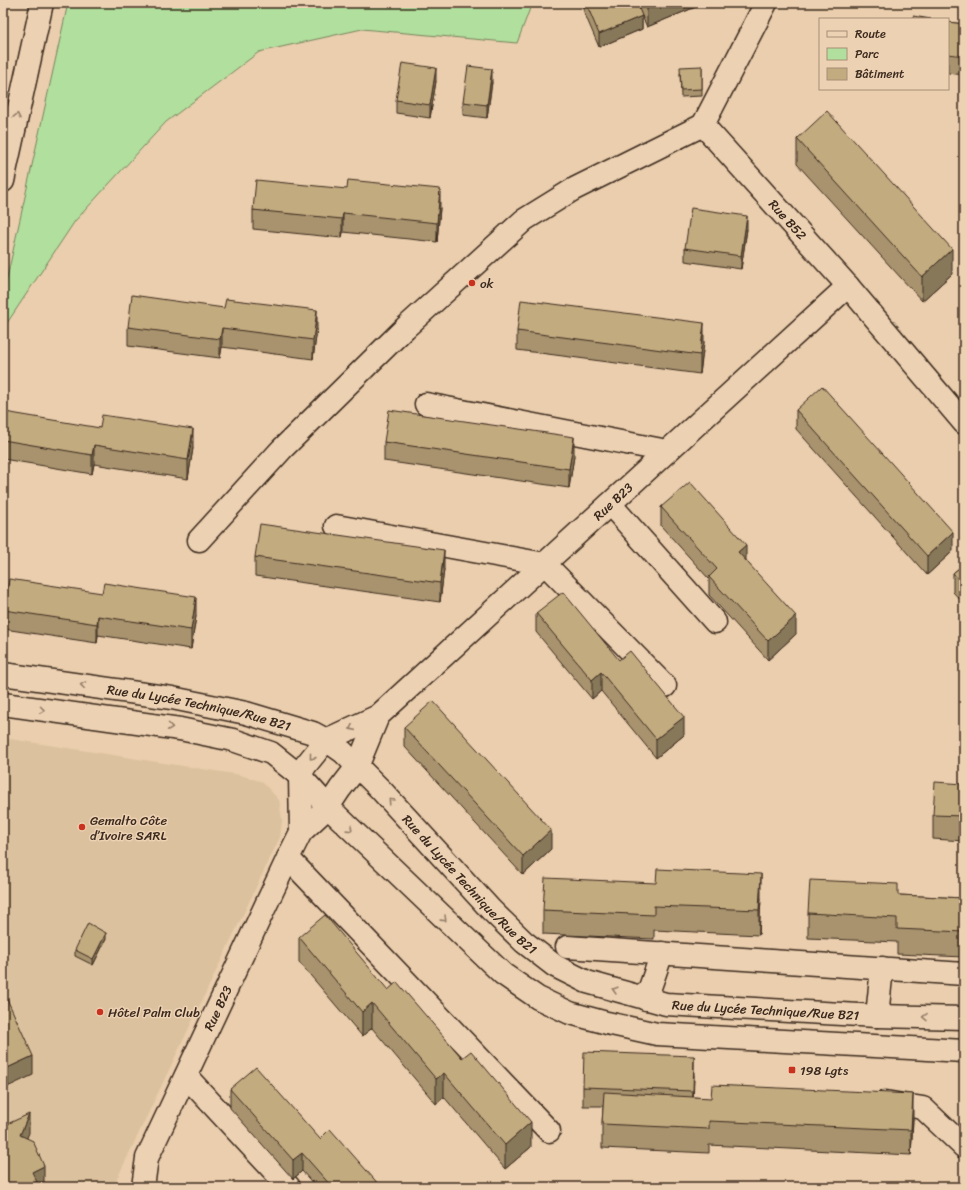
<svg xmlns="http://www.w3.org/2000/svg" width="967" height="1190" font-family="Sriracha,sans-serif">
<style>
.built{fill:#dbc19d}
.green{fill:#b1df9d;stroke:#76845e}
.lines{fill:none;stroke-linecap:round;stroke-linejoin:round}
.minor-casing{stroke:#3b2a1e;stroke-width:25}
.major-casing{stroke:#3b2a1e;stroke-width:25}
.minor{stroke:#edd1b3;stroke-width:22}
.major{stroke:#edd1b3;stroke-width:22}
.wall{fill:#a8936e;stroke:#3b2a1e}
.shaded-wall{fill:#88785a;stroke:#3b2a1e}
.building{fill:#c3ab80;stroke:#3b2a1e}
.oneway{stroke:#947e68}
.poi-dot{fill:#c8321e;stroke:#edd1b3;stroke-width:1.5}
.labels{text-anchor:middle;stroke-width:3;stroke-linejoin:round;paint-order:stroke}
.street-label{font-size:13px;fill:#3b2a1e;stroke:#edd1b3}
.poi-label{font-size:13px;fill:#3b2a1e;stroke:#edd1b3;text-anchor:start}
</style>
<rect width="100%" height="100%" fill="#eacead"/>
<filter id="ink" filterUnits="userSpaceOnUse"><feTurbulence type="fractalNoise" baseFrequency=".025" numOctaves="2"/><feDisplacementMap in="SourceGraphic" scale="8" xChannelSelector="R" yChannelSelector="G"/><feConvolveMatrix kernelMatrix="1 2 1 2 8 2 1 2 1" color-interpolation-filters="sRGB"/></filter>
<g filter="url(#ink)">
<path class="built" d="M3,738L240,775L262,782L279,800L282,820L280,837L113,1187H3Z"/>
<path class="green" d="M68,3H532L517,43L362,29L259,52L166,122L75,221L3,329V296Z"/>
<g class="lines">
<g class="minor-casing">
<g id="minor">
<path id="s1" d="M703,125L848,286L964,423"/>
<path d="M703,125L766,3"/>
<path d="M426,404L667,451"/>
<path d="M610,504L715,622"/>
<path d="M336,526L545,564L665,686"/>
<path d="M199,540L282,449L405,328L524,220L574,189L703,125"/>
<path id="s2" d="M3,674L172,698L246,713L313,733L326,740L343,752L381,790L491,910L524,942L555,966L587,982L666,1004L877,1016L964,1018"/>
<path d="M3,704L180,729L233,740L271,753L300,776L328,807L503,974L538,998L570,1013L607,1023L657,1034L964,1051"/>
<path id="s3" d="M301,832L300,776L305,766L326,740L378,716L848,286"/>
<path d="M288,858L549,1131"/>
<path d="M567,947L964,974"/>
<path d="M646,999L662,953"/>
<path d="M877,1016L882,968"/>
<path d="M186,1076L289,1187"/>
<path d="M885,1102L923,1108L964,1147"/>
<path id="s4" d="M143,1187L147,1158L288,858L301,832L328,807L340,789L357,767L378,716"/>
</g>
</g>
<g class="major-casing">
<path id="major" d="M3,181L42,3"/>
</g>
<use href="#minor" class="minor"/>
<use href="#major" class="major"/>
</g>
<path class="wall" d="M584,3H698V6L647,27L642,16V29L599,47L584,12Z
M948,22L964,24V75L948,73Z
M702,66V96L681,97L680,73Z
M436,81L430,118L396,113V100Z
M492,82L487,118L463,115V102Z
M797,139L952,274L922,301L797,164Z
M964,200V226L961,222V203Z
M440,208L437,242L343,232L342,238L253,229V210Z
M747,229L741,269L685,261V248Z
M128,327L317,329L313,359L222,347L220,358L128,346Z
M517,331L704,342L700,374L517,350Z
M796,410L953,551L927,575L796,429Z
M3,427L100,428L193,448L188,479L94,464L92,474L3,459Z
M384,442L574,456L569,488L384,461Z
M661,507L746,560L796,634L768,660L709,595V579L661,526Z
M255,557L444,569L440,602L255,576Z
M964,564V604L953,592V573Z
M4,610L196,616L191,649L98,635L97,643L4,629Z
M536,613L619,660L684,735L656,758L601,691L592,699L536,632Z
M404,727L551,849L523,875L404,746Z
M964,784V841L933,839V815Z
M898,895L964,898V957L897,954V942L808,938V913Z
M761,898L759,935L654,930V939L543,934V910Z
M299,937L388,990L531,1147L505,1169L444,1097L436,1104L372,1028L362,1036L299,962Z
M106,939L93,965L75,956V950Z
M694,1075L693,1097L913,1119L911,1155L709,1145V1153L602,1148V1124L603,1106H583V1087Z
M230,1089L320,1139L381,1187H316L302,1171L293,1179L230,1108Z"/>
<path class="shaded-wall" d="M659,3H698V6L647,27V8Z
M642,16V29L599,47V34Z
M436,68V81L430,118V105Z
M492,69V82L487,118V105Z
M440,189V208L437,242V223Z
M343,213V232L342,238V219Z
M747,216V229L741,269V256Z
M952,249V274L922,301V277Z
M317,310V329L313,359V340Z
M704,323V342L700,374V355Z
M222,328V347L220,358V339Z
M193,429V448L188,479V460Z
M574,437V456L569,488V469Z
M94,445V464L92,474V455Z
M953,532V551L927,575V556Z
M746,545V563L738,552Z
M444,550V569L440,602V583Z
M196,597V616L191,649V630Z
M98,616V635L97,643V624Z
M796,616V634L768,660V641Z
M601,672V691L592,699V680Z
M684,717V735L656,758V739Z
M551,830V849L523,875V856Z
M761,874V898L759,935V910Z
M106,933V939L93,965V959Z
M372,1003V1028L362,1036V1012Z
M33,1056V1075L3,1089V1070Z
M694,1056V1075L693,1110V1091Z
M444,1073V1097L436,1104V1079Z
M913,1094V1119L911,1155V1130Z
M29,1114V1133L20,1154V1135Z
M531,1122V1147L505,1169V1145Z
M302,1153V1171L293,1179V1160Z
M44,1166V1185L40,1187H26L32,1172Z"/>
<path class="building" d="M586,3H637L642,16L599,34Z
M645,3H659L647,8Z
M913,16L931,19H913Z
M948,22L964,24V56L948,54Z
M402,63L436,68L430,105L396,100Z
M468,66L492,69L487,105L463,102Z
M702,66V89L681,90L680,67Z
M827,111L952,249L922,277L797,139Z
M256,180L347,189L348,180L440,189L437,223L343,213L342,219L253,210Z
M964,200V207L961,203Z
M691,208L747,216L741,256L685,248Z
M132,295L224,308L226,299L317,310L313,340L222,328L220,339L128,327Z
M521,300L704,323L700,355L517,331Z
M822,386L953,532L927,556L796,410Z
M389,410L574,437L569,469L384,442Z
M5,412L100,428L102,415L193,429L188,460L94,445L92,455L3,440V427Z
M690,482L746,545L738,552L796,616L768,641L709,577L717,569L661,507Z
M260,524L444,550L440,583L255,557Z
M964,564V585L953,573Z
M9,579L102,593L104,583L196,597L191,630L98,616L97,624L4,610Z
M563,592L619,660L630,651L684,717L656,739L601,672L592,680L536,613Z
M433,701L551,830L523,856L404,727Z
M935,782L964,784V816L933,815Z
M657,869L761,874L759,910L654,906V915L543,910L545,878L656,883Z
M810,880L898,884V895L964,898V932L897,929V918L808,913Z
M325,915L388,990L397,982L462,1058L471,1051L531,1122L505,1145L444,1073L436,1079L372,1003L362,1012L299,937Z
M88,923L106,933L93,959L75,950Z
M7,999L33,1056L3,1070V1001Z
M584,1052L694,1056L693,1091L583,1087Z
M256,1067L320,1139L330,1129L381,1187H332L302,1153L293,1160L230,1089Z
M712,1085L913,1094L911,1130L709,1121V1129L602,1124L604,1092L711,1098Z
M29,1114L20,1135L33,1141L44,1166L32,1172L37,1182L26,1187H3V1126Z"/>
<defs><path id="oneway-chevron" d="M-2-3.5L2.5 0L-2 3.5" fill="none" stroke-width="1.6" stroke-linecap="round" stroke-linejoin="round"/></defs>
<g class="oneway">
<use href="#oneway-chevron" transform="translate(17 116) rotate(-78)"/>
<use href="#oneway-chevron" transform="translate(83 685) rotate(-171)"/>
<use href="#oneway-chevron" transform="translate(42 710) rotate(8)"/>
<use href="#oneway-chevron" transform="translate(170 727) rotate(8)"/>
<use href="#oneway-chevron" transform="translate(352 728) rotate(156)"/>
<use href="#oneway-chevron" transform="translate(312 757) rotate(129)"/>
<use href="#oneway-chevron" transform="translate(391 801) rotate(-133)"/>
<use href="#oneway-chevron" transform="translate(350 829) rotate(44)"/>
<use href="#oneway-chevron" transform="translate(444 919) rotate(44)"/>
<use href="#oneway-chevron" transform="translate(615 990) rotate(-164)"/>
<use href="#oneway-chevron" transform="translate(925 1017) rotate(-179)"/>
</g>
</g>
<g class="poi-dot">
<circle cx="472" cy="283" r="4"/>
<circle cx="82" cy="827" r="4"/>
<circle cx="100" cy="1012" r="4"/>
<rect x="788" y="1066" width="8" height="8" rx="2"/>
</g>
<g class="labels">
<g class="street-label">
<text dy="5" stroke="none"><textPath href="#s1" startOffset="127">Rue B52</textPath></text>
<text dy="5" stroke="none"><textPath href="#s3" startOffset="476">Rue B23</textPath></text>
<text dy="5" stroke="none"><textPath href="#s2" startOffset="199">Rue du Lycée Technique/Rue B21</textPath></text>
<text dy="5" stroke="none"><textPath href="#s2" startOffset="535">Rue du Lycée Technique/Rue B21</textPath></text>
<text dy="5" stroke="none"><textPath href="#s4" startOffset="195">Rue B23</textPath></text>
<text dy="5" stroke="none"><textPath href="#s2" startOffset="871">Rue du Lycée Technique/Rue B21</textPath></text>
</g>
<g class="poi-label">
<text x="480" y="288">ok</text>
<text x="90" y="825">Gemalto Côte<tspan x="90" dy="15">d’Ivoire SARL</tspan></text>
<text x="108" y="1017">Hôtel Palm Club</text>
<text x="800" y="1075">198 Lgts</text>
</g>
</g>
<rect width="967" height="1190" fill="none" stroke="#edd1b3" stroke-width="16"/>
<rect x="8" y="8" width="951" height="1174" fill="none" stroke="#3b2a1e" stroke-width="1.5" filter="url(#ink)"/>
<rect x="819" y="18" width="130" height="72" fill="#edd1b3" stroke="#a68e77"/>
<rect x="827" y="31" width="20" height="6" fill="#edd1b3" stroke="#a68e77"/>
<text x="855" y="38" font-size="12" fill="#3b2a1e">Route</text>
<rect x="827" y="48" width="20" height="12" fill="#b1df9d" stroke="#a68e77"/>
<text x="855" y="58" font-size="12" fill="#3b2a1e">Parc</text>
<rect x="827" y="68" width="20" height="12" fill="#c3ab80" stroke="#a68e77"/>
<text x="855" y="78" font-size="12" fill="#3b2a1e">Bâtiment</text>
</svg>
